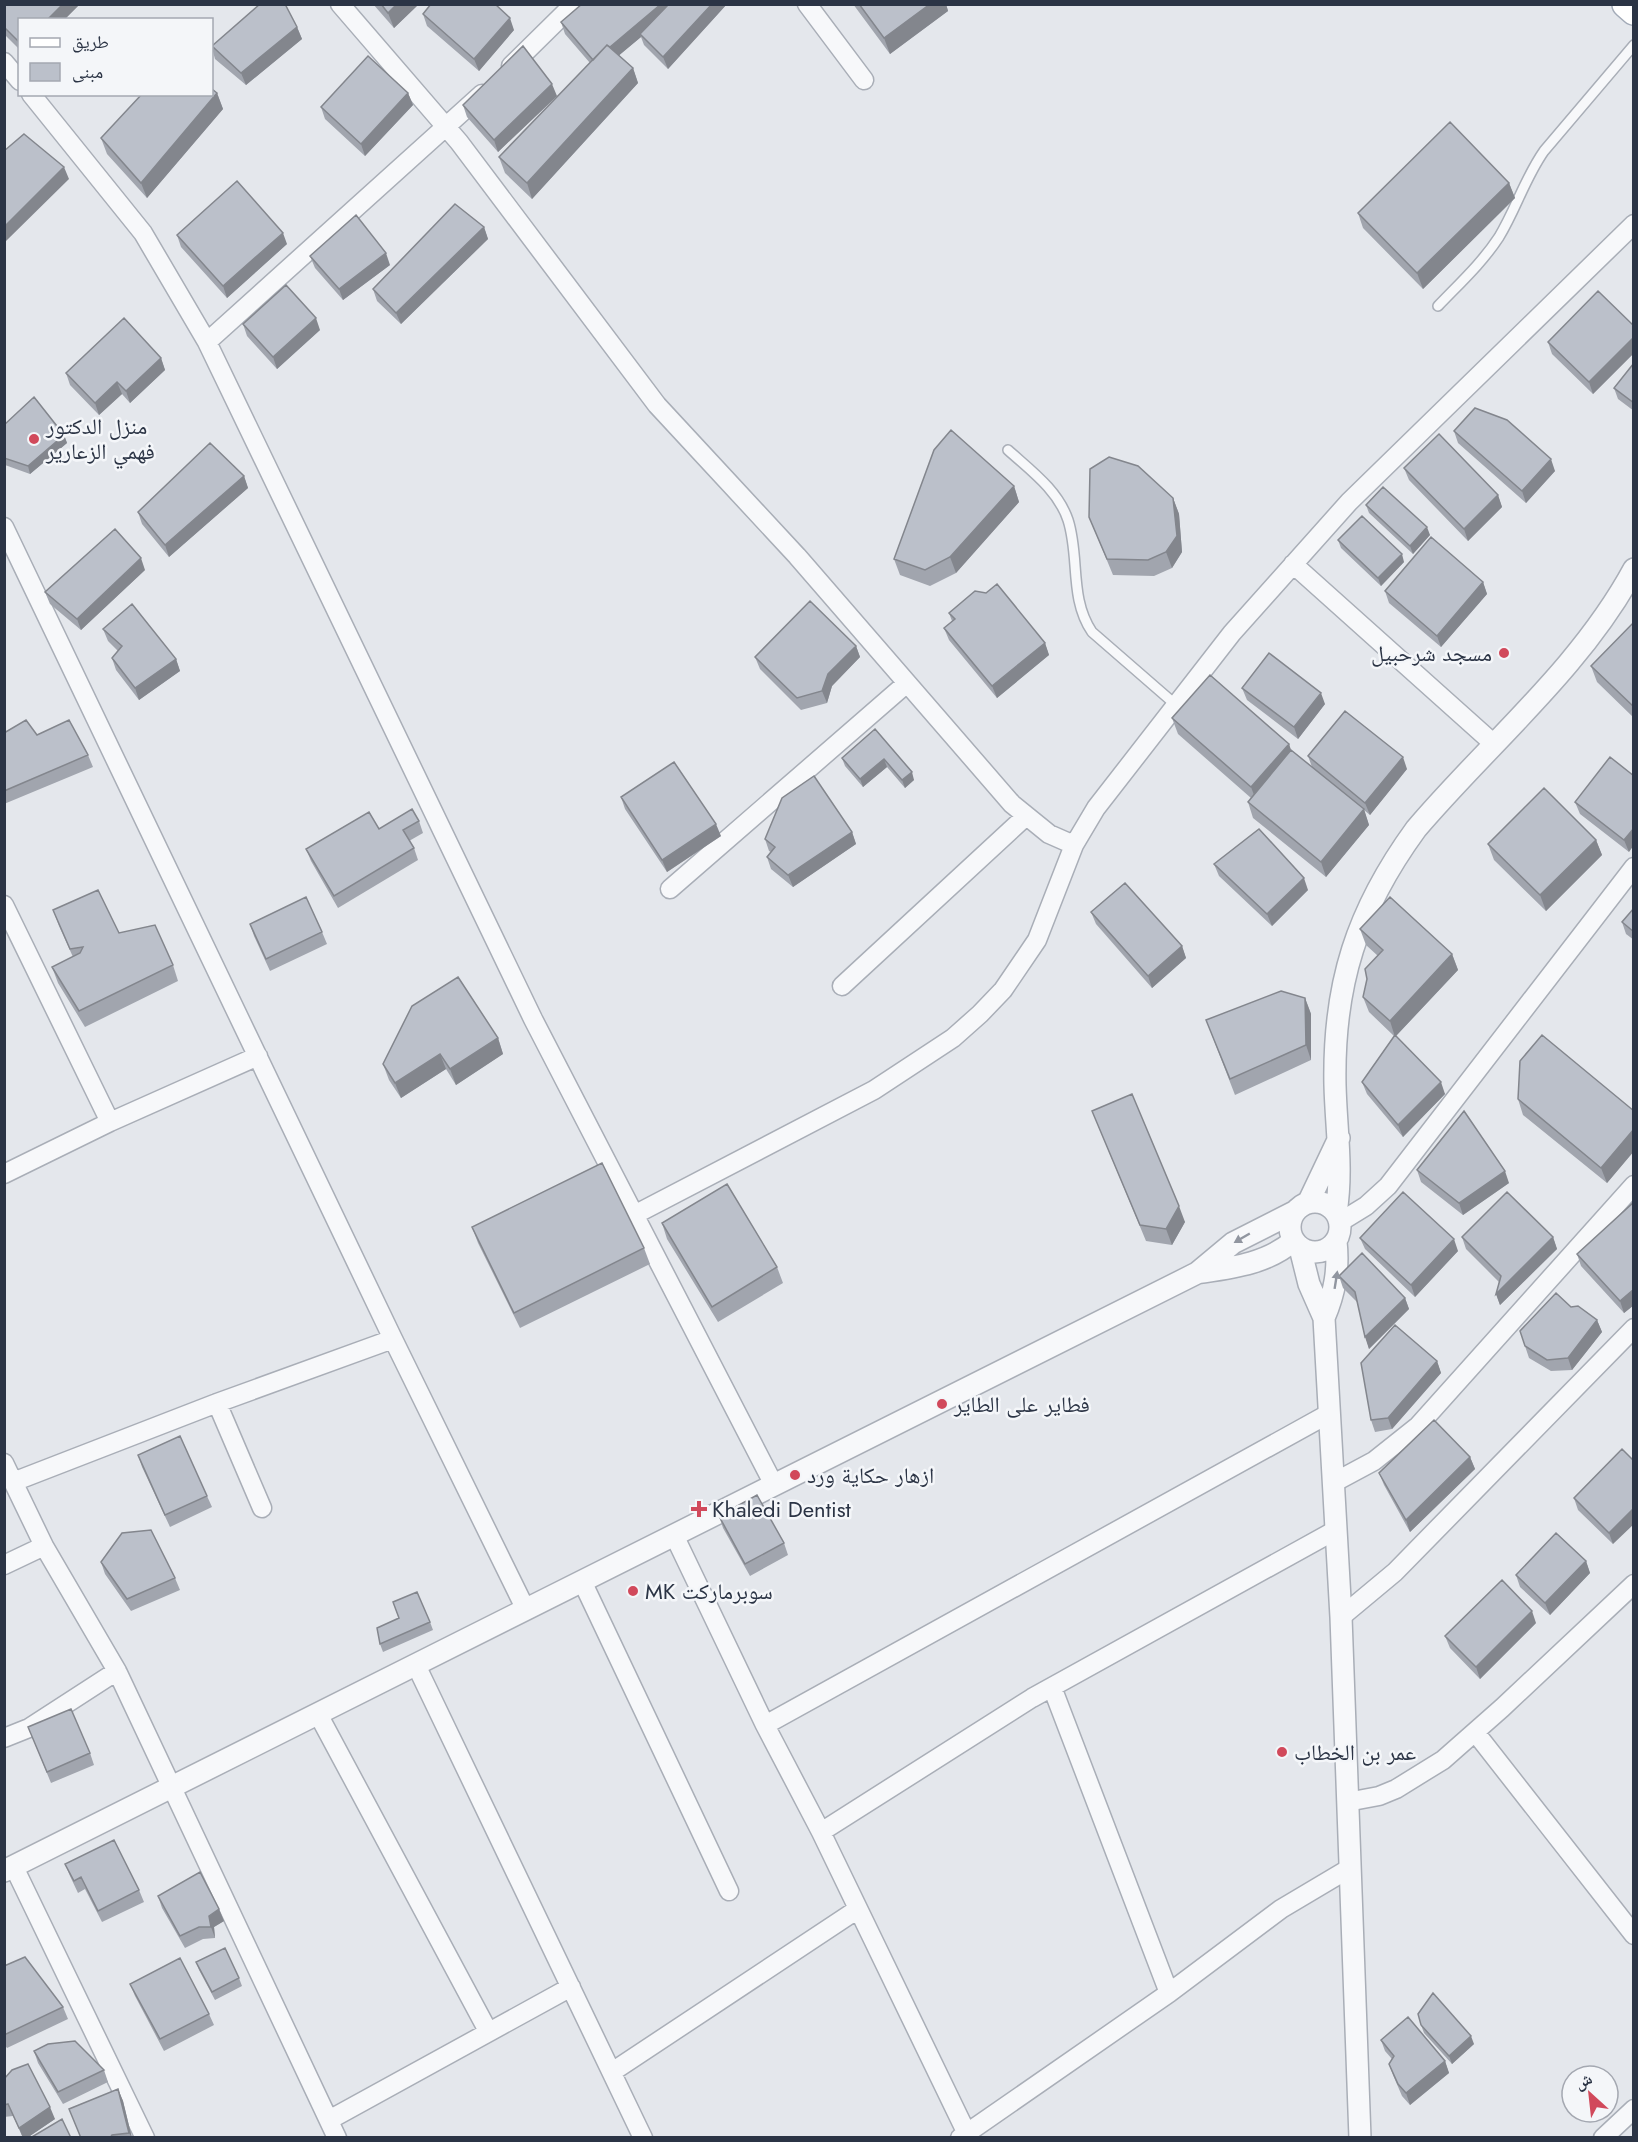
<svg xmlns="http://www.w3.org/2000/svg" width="1638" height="2142" font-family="Jost,'Noto Naskh Arabic',sans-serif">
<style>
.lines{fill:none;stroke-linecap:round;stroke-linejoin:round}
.service-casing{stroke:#a9aeb7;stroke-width:12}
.minor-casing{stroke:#a9aeb7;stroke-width:21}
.tertiary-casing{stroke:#a9aeb7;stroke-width:24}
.primary-casing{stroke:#a3abb8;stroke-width:30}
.service{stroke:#f7f8fa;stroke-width:9}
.minor{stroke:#f7f8fa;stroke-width:18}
.tertiary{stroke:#f7f8fa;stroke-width:21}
.primary{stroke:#fff;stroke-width:27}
.wall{fill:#a1a5ae}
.shaded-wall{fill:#83868d}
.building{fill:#bbc0ca;stroke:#83868d;stroke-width:1.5}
.oneway{fill:#9196a0}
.poi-dot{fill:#d1495b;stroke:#f4f6f9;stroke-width:2}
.labels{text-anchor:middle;stroke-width:5;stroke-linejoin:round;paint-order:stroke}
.poi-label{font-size:22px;fill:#2b3445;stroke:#f4f6f9;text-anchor:start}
</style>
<rect width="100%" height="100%" fill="#e4e7ec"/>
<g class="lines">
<g class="service-casing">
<path id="service" d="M1438,306C1459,284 1482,263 1499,237C1516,209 1525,178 1544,151L1634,45
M1008,450C1030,470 1058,490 1068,520C1080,557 1069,598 1092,632L1176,705"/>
</g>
<g class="minor-casing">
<path id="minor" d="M340,4L459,142L657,405L797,556L1012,804L1049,834L1074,845
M807,4L864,80
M4,62L20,81
M511,66L574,4
M31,94L143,233L207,342L533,1019L774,1485
M207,342L482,94
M4,527L393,1339L526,1610
M1293,564L1494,744
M670,889L907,683
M4,905L110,1122
M842,986L1025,817
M4,1174L110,1122L258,1056
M636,1214L874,1090L953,1038L980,1014L1003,990L1037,940L1074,845L1096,808L1232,633L1349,502L1634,224
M1340,1222L1366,1206L1388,1186L1634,867
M217,1403L262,1508
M4,1463L44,1546L117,1671L337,2138
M13,1482L217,1403L393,1339
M1333,1483L1374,1461L1418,1426L1634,1185
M674,1535L765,1725L821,1832L969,2138
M4,1565L44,1546
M582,1581L729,1891
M1341,1617L1395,1572L1634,1328
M416,1665L643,2138
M1052,1687L1169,1993
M318,1714L488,2031
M765,1725L1330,1413
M1475,1732L1634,1935
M4,1738L29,1728L117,1671
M1347,1802L1379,1796L1396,1789L1443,1760L1502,1708L1634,1584
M821,1832L1032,1698L1334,1531
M14,1867L145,2138
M612,2072L858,1909
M329,2120L571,1987
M960,2138L1169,1993L1281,1909L1350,1868
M1603,2138L1634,2109"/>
</g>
<g class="tertiary-casing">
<path id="tertiary" d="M1309,1201L1339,1138
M1290 1227a25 25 0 1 1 50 0a25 25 0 1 1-50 0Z
M1336,1213C1343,1169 1336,1128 1335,1085C1333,984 1357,910 1416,829C1489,743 1580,669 1634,569
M1300,1248L1309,1284L1324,1318L1341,1617L1360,2138
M1197,1273C1230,1268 1267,1264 1293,1241
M1324,1318C1335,1292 1339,1269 1336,1241
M4,1871L1197,1273L1233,1243L1294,1212"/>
</g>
<g class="primary-casing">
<path id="primary" d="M1626,4L1634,11"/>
</g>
<use href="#service" class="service"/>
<use href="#minor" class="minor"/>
<use href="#tertiary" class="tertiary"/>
<use href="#primary" class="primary"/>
</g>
<path class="wall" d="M4,4H80L64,20H20V50L4,34Z
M373,4H419L394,28Z
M727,4L668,69L644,45L641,37L619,55L633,68L638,83L532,199L505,173L499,157L590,63L565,34L561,22Z
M853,4H946L948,11L890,54Z
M423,14L514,30L479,71L427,26Z
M297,27L302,39L246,85L215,59L212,48V46Z
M217,93L223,109L147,198L107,154L101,138Z
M408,93L413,105L365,156L325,119L321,107Z
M557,96L498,152L467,117L463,105Z
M1509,183L1515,198L1423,289L1363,228L1358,213Z
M484,227L488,239L401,324L377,301L373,289Z
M177,235L287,244L227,298L181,247Z
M310,256L390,265L343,300L315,268Z
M243,324L320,330L277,369L247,336Z
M1634,326V353L1593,394L1552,354L1548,342Z
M161,358L165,370L130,403L122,394L99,415L70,385L66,373Z
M1634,363V411L1618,399L1614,388Z
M4,425L64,435L67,443L30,474L5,465Z
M1454,431L1555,471L1526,503L1458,443Z
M1404,468L1498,495L1502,507L1468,541L1409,480Z
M244,476L248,488L169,557L142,524L138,512Z
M1014,486L1019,502L956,573L930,586L900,575L894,559Z
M1173,498L1179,514L1182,552L1172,568L1154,576L1113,575L1089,517Z
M1366,505L1430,535L1413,554L1369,513Z
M1338,540L1404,562L1381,586L1341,548Z
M145,570L81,630L50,604L45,592Z
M1483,582L1487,594L1441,647L1389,603L1385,591Z
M949,613L1045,643L1049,655L997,698L949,640L944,628L952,621Z
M1634,622V718L1597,682L1591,666Z
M103,629L176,659L180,671L139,700L116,670L112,658L118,651L108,641Z
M856,646L860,657L832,686L827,703L801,710L760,669L755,657Z
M1242,688L1325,704L1298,739L1247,700Z
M1172,718L1289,744L1291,750L1312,767L1308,756L1407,769L1370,815L1364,810L1369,825L1326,877L1253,818L1248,802L1251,798L1178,734Z
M875,729L914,780L905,788L887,767L863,787L845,766L842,758Z
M4,733L37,735L88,755L93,767L4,804Z
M1634,776L1629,852L1580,814L1575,802Z
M621,797L721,836L667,872L625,809Z
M419,821L423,833L409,841L414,848L418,860L338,908L311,861L306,849L379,829Z
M852,832L856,844L793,887L771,869L767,857L771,852L769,851L765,839Z
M1596,840L1602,855L1546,911L1494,860L1488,844Z
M1214,864L1308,890L1272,926L1219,876Z
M1634,908V940L1626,934L1622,922Z
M53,910L119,933L173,965L178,981L85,1027L58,983L52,967L73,957L59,926Z
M1091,912L1182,946L1186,958L1152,988L1096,924Z
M250,924L322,932L327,944L270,971L254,936Z
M1360,929L1452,954L1458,970L1396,1036L1445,1094L1403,1137L1367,1094L1362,1082L1394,1036L1369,1012L1363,997L1378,956L1366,945Z
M1305,998L1311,1014V1060L1235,1095L1206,1020Z
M498,1038L503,1054L456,1085L446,1069L401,1098L389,1080L383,1064Z
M1518,1099L1634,1111V1151L1607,1183L1523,1115Z
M1092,1111L1185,1222L1172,1245L1146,1241Z
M1417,1170L1509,1183L1463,1215L1421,1182Z
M1634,1202V1305L1624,1313L1581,1266L1577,1254Z
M662,1223L777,1267L783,1283L718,1322L667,1239Z
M472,1227L644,1248L650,1264L520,1328L478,1243Z
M1462,1237H1553L1557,1249L1500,1305L1496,1294L1499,1282L1466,1249Z
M1360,1238L1458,1251L1415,1297L1365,1249Z
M1339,1276L1405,1298L1409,1309L1369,1349L1357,1302L1343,1288Z
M1571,1307L1597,1320L1602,1332L1572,1370L1551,1371L1529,1358L1520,1331Z
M1437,1361L1441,1373L1392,1429L1375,1432L1371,1420Z
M1622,1449L1613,1544L1578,1510L1574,1498Z
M138,1455L207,1496L212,1507L170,1527L142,1467Z
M1470,1457L1475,1469L1410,1532L1384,1485L1379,1473Z
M719,1516L784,1543L788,1555L750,1576L723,1528Z
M1586,1561L1590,1573L1550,1615L1520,1587L1516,1575Z
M101,1562L175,1578L180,1590L131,1611L105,1574Z
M393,1602L430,1622L433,1630L383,1652L380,1644L399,1619Z
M1536,1623L1480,1679L1450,1648L1445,1636Z
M28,1727L90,1753L94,1765L51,1783Z
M65,1864L139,1890L144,1902L102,1922L85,1889L78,1893L70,1876Z
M158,1896L224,1921L214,1927L215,1938L203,1939L185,1948L162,1908Z
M196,1962L239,1978L242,1986L215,2000L199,1970Z
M4,1966L63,2007L68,2019L7,2048L4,2044Z
M130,1984L209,2014L214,2025L164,2051L135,1996Z
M1421,2025L1474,2044L1452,2064L1424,2033Z
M1381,2040L1445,2061L1449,2073L1410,2105L1402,2096L1393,2075L1389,2064L1392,2059L1385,2051Z
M34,2051L104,2070L108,2082L63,2104L38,2063Z
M4,2079L55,2119L27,2138H23L13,2116L4,2117Z
M118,2089L123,2101L132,2138H81L69,2109Z"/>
<path class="shaded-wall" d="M63,4H80L64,20H47Z
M397,4H419L394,28L388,13Z
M661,4H673L640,34L641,37L598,73L594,61Z
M712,4H727L668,69L663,57Z
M930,4H946L948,11L890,54L884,38Z
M510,18L514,30L479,71L474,59Z
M297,27L302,39L246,85L241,73Z
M633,68L638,83L532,199L527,183Z
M552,84L557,96L498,152L494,140Z
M217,93L223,109L147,198L141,183Z
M408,93L413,105L365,156L361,144Z
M64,167L69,179L4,243V227Z
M1509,183L1515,198L1423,289L1417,273Z
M484,227L488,239L401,324L396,313Z
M283,233L287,244L227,298L223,286Z
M386,253L390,265L343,300L339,289Z
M316,318L320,330L277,369L273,357Z
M1634,337V353L1593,394L1589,382Z
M161,358L165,370L130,403L126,391Z
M117,382L122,394L99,415L95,403Z
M64,435L67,443L30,474L28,466Z
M1551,459L1555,471L1526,503L1522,491Z
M244,476L248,488L169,557L165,545Z
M1014,486L1019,502L956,573L950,557Z
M1498,495L1502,507L1468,541L1464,529Z
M1173,498L1179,514L1182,552L1172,568L1166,552Z
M1427,527L1430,535L1413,554L1410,546Z
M1402,554L1404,562L1381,586L1378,578Z
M141,558L145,570L81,630L77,619Z
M1483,582L1487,594L1441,647L1437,636Z
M1045,643L1049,655L997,698L992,686Z
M856,646L860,657L832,686L827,703L822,691L828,674Z
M176,659L180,671L139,700L135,688Z
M1321,693L1325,704L1298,739L1294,727Z
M1289,744L1294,760L1257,803L1251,787Z
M1403,757L1407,769L1370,815L1365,803Z
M884,759L887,767L863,787L860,779Z
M912,772L914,780L905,788L902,780Z
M1364,809L1369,825L1326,877L1321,862Z
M716,824L721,836L667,872L662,860Z
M1634,828V845L1629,852L1624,840Z
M852,832L856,844L793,887L788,875Z
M1596,840L1602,855L1546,911L1540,895Z
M1304,878L1308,890L1272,926L1267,914Z
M1182,946L1186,958L1152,988L1148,976Z
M1452,954L1458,970L1395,1037L1390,1021Z
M1305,998L1311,1014V1060L1306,1045Z
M498,1038L503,1054L456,1085L450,1069Z
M440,1054L446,1069L401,1098L395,1083Z
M1441,1082L1445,1094L1403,1137L1398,1125Z
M1634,1129V1151L1607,1183L1601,1168Z
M1505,1171L1509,1183L1463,1215L1459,1203Z
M1179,1206L1185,1222L1172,1245L1166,1229Z
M1553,1237L1557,1249L1500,1305L1496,1294Z
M1454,1239L1458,1251L1415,1297L1411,1285Z
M1634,1289V1305L1624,1313L1620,1301Z
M1405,1298L1409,1309L1369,1349L1365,1337Z
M1597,1320L1602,1332L1572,1370L1568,1358Z
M1437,1361L1441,1373L1392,1429L1388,1418Z
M1470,1457L1475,1469L1410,1532L1406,1520Z
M1634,1508V1524L1613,1544L1609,1533Z
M1586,1561L1590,1573L1550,1615L1545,1603Z
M1532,1611L1536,1623L1480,1679L1476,1667Z
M219,1909L224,1921L214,1927L215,1938L211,1927L209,1916Z
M1471,2036L1474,2044L1452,2064L1449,2056Z
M1445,2061L1449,2073L1410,2105L1406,2093Z
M118,2089L123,2101L132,2138L129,2133Z
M50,2107L55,2119L27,2138H23L19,2128Z"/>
<path class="building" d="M4,4H63L47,20H20V43L4,27Z
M260,4H285L297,27L241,73L212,46Z
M381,4H397L388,13Z
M431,4H495L510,18L474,59L423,14Z
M582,4H661L610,47L607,45L593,60L561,22Z
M669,4H712L663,57L640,34Z
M859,4H930L884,38Z
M607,45L633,68L527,183L499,157Z
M523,46L552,84L494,140L463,105Z
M368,56L408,93L361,144L321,107Z
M212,89L217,93L141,183L101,138L142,94H212Z
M1450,122L1509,183L1417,273L1358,213Z
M24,134L64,167L4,227V151Z
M237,181L283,233L223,286L177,235Z
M455,204L484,227L396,313L373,289Z
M356,215L386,253L339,289L310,256Z
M286,285L316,318L273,357L243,324Z
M1598,291L1634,326V337L1589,382L1548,342Z
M124,318L161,358L126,391L117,382L95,403L66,373Z
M1634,363V403L1614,388Z
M34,397L64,435L28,466L4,458V425Z
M1475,408L1507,420L1551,459L1522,491L1454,431Z
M951,430L1014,486L950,557L925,570L894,559L934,450Z
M1439,434L1498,495L1464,529L1404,468Z
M210,443L244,476L165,545L138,512Z
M1109,457L1138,466L1173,498L1177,536L1166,552L1148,560L1107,559L1089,517L1090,469Z
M1383,487L1427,527L1410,546L1366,505Z
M1362,516L1402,554L1378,578L1338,540Z
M115,529L141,558L77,619L45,592Z
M1431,537L1483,582L1437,636L1385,591Z
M997,584L1045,643L992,686L944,628L955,619L949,613L975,591L986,593Z
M810,601L856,646L828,674L822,691L797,698L755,657Z
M132,604L176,659L135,688L112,658L122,646L103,629Z
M1634,622V707L1591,666Z
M1269,653L1321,693L1294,727L1242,688Z
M1210,675L1289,744L1251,787L1172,718Z
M1345,711L1403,757L1365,803L1308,756Z
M26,720L37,735L69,720L88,755L4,791V733Z
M875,729L912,772L902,780L884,759L860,779L842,758Z
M1291,750L1364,809L1321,862L1248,802Z
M1610,757L1634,776V828L1624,840L1575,802Z
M674,762L716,824L662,860L621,797Z
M814,776L852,832L788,875L767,857L775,847L765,839L782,798Z
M1544,788L1596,840L1540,895L1488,844Z
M412,809L419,821L403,830L414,848L334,896L306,849L369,812L379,829Z
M1259,829L1304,878L1267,914L1214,864Z
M1125,883L1182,946L1148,976L1091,912Z
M98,890L119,933L155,925L173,965L79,1011L52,967L80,953L83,947L70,949L53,910Z
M306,897L322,932L266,959L250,924Z
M1390,897L1452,954L1390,1021L1363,997L1367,979L1365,969L1383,950L1360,929Z
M1634,908V932L1622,922Z
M458,977L498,1038L450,1069L440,1054L395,1083L383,1064L412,1006Z
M1281,991L1305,998L1306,1045L1230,1079L1206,1020Z
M1395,1035L1441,1082L1398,1125L1362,1082Z
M1542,1035L1634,1111V1129L1601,1168L1518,1099L1520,1061Z
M1132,1094L1179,1206L1166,1229L1140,1225L1092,1111Z
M1464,1111L1505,1171L1459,1203L1417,1170Z
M602,1163L644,1248L514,1313L472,1227Z
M727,1184L777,1267L712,1307L662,1223Z
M1403,1192L1454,1239L1411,1285L1360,1238Z
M1507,1192L1553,1237L1496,1294L1501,1276L1462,1237Z
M1634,1202V1289L1620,1301L1577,1254Z
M1362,1253L1405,1298L1365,1337L1355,1292L1339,1276Z
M1556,1293L1571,1307L1578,1306L1597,1320L1568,1358L1547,1360L1525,1346L1520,1331Z
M1395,1325L1437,1361L1388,1418L1371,1420L1361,1363Z
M1434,1420L1470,1457L1406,1520L1379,1473Z
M180,1436L207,1496L165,1515L138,1455Z
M1622,1449L1634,1461V1508L1609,1533L1574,1498Z
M757,1495L784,1543L745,1564L719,1516Z
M151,1530L175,1578L127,1599L101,1562L122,1533Z
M1556,1533L1586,1561L1545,1603L1516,1575Z
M1502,1580L1532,1611L1476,1667L1445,1636Z
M417,1592L430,1622L380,1644L377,1628L399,1618L393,1602Z
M71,1709L90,1753L47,1772L28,1727Z
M114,1840L139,1890L98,1911L81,1877L74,1881L65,1864Z
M200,1872L219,1909L209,1916L211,1927H199L180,1936L158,1896Z
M225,1948L239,1978L212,1992L196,1962Z
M25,1957L63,2007L4,2035V1966Z
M180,1958L209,2014L160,2039L130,1984Z
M1433,1993L1471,2036L1449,2056L1421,2025L1418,2014Z
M1408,2017L1445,2061L1406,2093L1398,2084L1389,2064L1394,2056L1381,2040Z
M75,2041L104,2070L58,2092L34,2051L48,2044Z
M28,2064L50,2107L19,2128L8,2104L4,2105V2079L12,2070Z
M118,2089L129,2133L112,2135L110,2138H81L69,2109Z
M62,2119L71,2138H30Z"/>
<defs><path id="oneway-solid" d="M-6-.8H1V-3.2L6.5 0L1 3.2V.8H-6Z" transform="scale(1.5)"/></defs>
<g class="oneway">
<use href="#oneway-solid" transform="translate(1242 1238) rotate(150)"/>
<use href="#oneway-solid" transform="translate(1336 1280) rotate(-81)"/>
</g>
<g class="poi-dot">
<circle cx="34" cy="439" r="6"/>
<circle cx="1504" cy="653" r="6"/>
<circle cx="942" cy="1404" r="6"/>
<circle cx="795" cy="1475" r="6"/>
<path d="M696 1500h6v6h6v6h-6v6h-6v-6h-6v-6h6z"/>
<circle cx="633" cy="1591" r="6"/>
<circle cx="1282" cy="1752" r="6"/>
</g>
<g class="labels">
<g class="poi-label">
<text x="46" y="434">منزل الدكتور<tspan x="46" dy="25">فهمي الزعارير</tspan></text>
<text x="1492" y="661" text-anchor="end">مسجد شرحبيل</text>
<text x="954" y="1412">فطاير على الطاير</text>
<text x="807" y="1483">ازهار حكاية ورد</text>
<text x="712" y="1517">Khaledi Dentist</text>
<text x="645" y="1599">MK سوبرماركت</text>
<text x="1294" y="1760">عمر بن الخطاب</text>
</g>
</g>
<rect width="1638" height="2142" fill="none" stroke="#2b3445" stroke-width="12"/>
<rect x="18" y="18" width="195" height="78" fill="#f4f6f9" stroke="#a4a8b1" stroke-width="1.5"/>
<rect x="30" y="38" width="30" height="9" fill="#ffffff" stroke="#a4a8b1" stroke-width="1.5"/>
<text x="72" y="48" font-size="18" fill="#2b3445">طريق</text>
<rect x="30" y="63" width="30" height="18" fill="#bbc0ca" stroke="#a4a8b1" stroke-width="1.5"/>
<text x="72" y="78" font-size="18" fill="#2b3445">مبنى</text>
<g transform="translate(1590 2094) rotate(333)"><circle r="28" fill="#f4f6f9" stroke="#a4a8b1" stroke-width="1.5"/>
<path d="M0-4.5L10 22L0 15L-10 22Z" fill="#d1495b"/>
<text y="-9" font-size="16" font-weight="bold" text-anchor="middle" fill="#2b3445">ش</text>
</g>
</svg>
